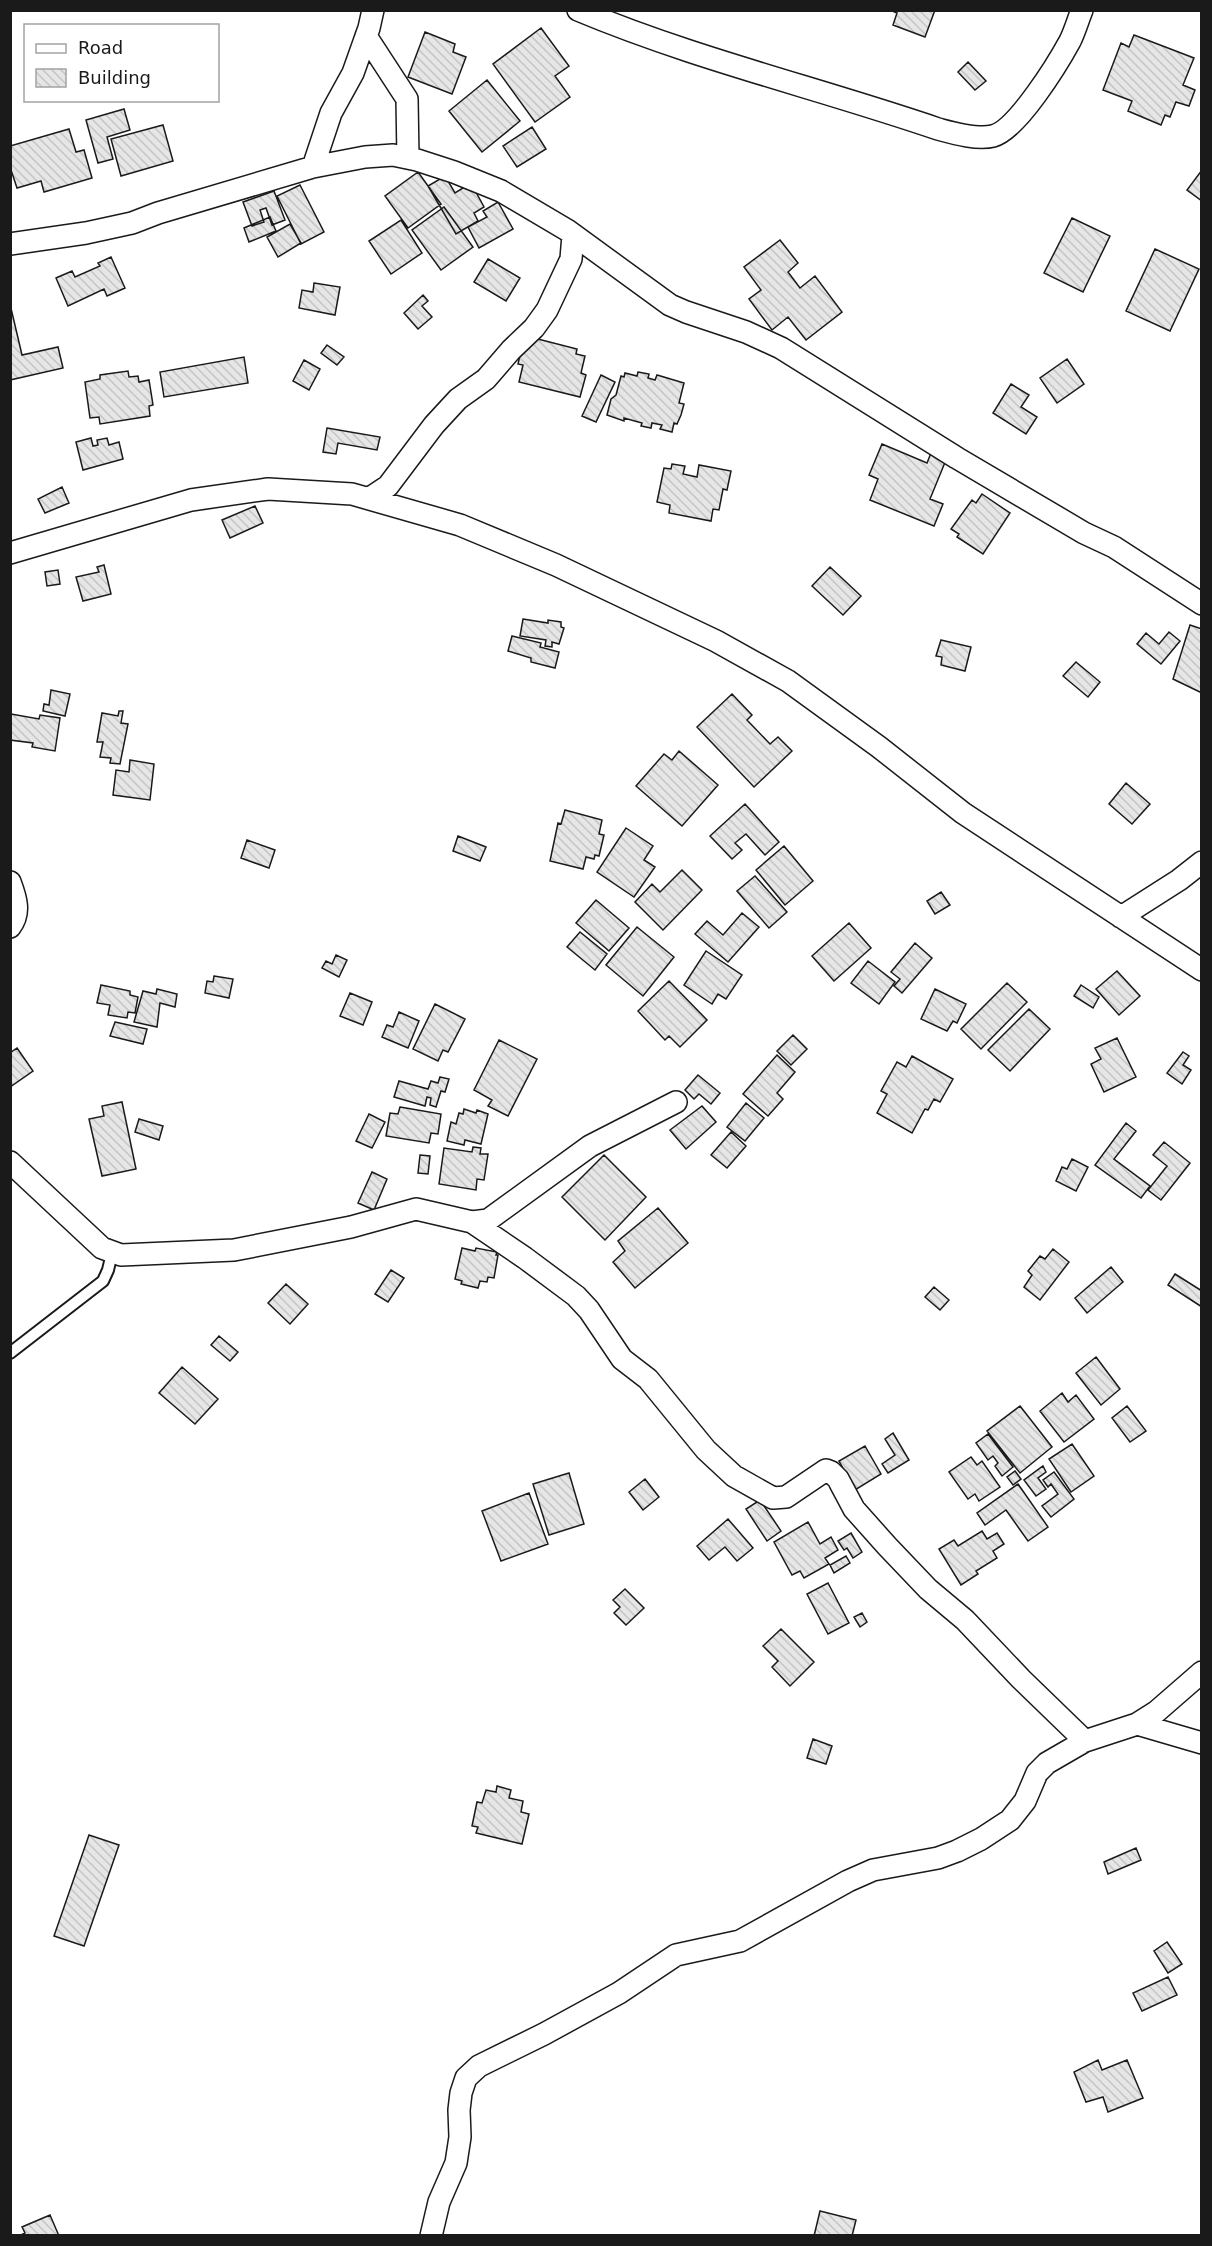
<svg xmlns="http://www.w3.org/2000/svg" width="1212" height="2246" font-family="'DejaVu Sans',sans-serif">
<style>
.building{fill:url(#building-back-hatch);stroke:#1a1a1a;stroke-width:1.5}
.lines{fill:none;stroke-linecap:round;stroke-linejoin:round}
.lane-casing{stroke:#1a1a1a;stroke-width:14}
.street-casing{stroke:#1a1a1a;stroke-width:24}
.lane{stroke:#fff;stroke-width:10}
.street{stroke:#fff;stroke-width:21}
</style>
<defs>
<pattern id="building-back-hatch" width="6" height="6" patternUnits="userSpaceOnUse" patternTransform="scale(1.5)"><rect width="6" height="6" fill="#e6e6e6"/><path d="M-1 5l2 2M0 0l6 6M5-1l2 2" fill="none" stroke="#c5c5c5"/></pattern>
</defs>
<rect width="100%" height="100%" fill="#fff"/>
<path class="building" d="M890,10H935L925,37L893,25L897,13Z
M541,28L569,66L555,76L570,97L535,122L493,64Z
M425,32L455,44L453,52L466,57L452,94L408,77Z
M1134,35L1194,58L1183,85L1195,90L1189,106L1176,102L1170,117L1165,115L1161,125L1128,111L1132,101L1103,90L1121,43L1129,47Z
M968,62L986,81L975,90L958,72Z
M487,80L520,121L482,152L449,111Z
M124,109L130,130L107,137L113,159L98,163L86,120Z
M163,125L173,161L121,176L111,139Z
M532,127L546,149L517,167L503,146Z
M69,129L76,152L84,150L92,178L44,192L41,181L17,188L10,167V146Z
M1202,170V201L1187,190Z
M418,172L441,204L408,228L385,196Z
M445,176L455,193L471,183L484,207L474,213L478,221L456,234L428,186Z
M300,185L324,232L301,244L277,196Z
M274,191L285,220L272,225L266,208L260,210L264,222L252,226L243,202Z
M498,202L513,229L479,248L468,227L487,217L483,211Z
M444,207L473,247L441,270L412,230Z
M270,217L276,231L249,242L244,228Z
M1072,218L1110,236L1083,292L1044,273Z
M401,220L422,253L391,274L369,241Z
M290,224L301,243L278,257L267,237Z
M780,240L798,263L788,272L800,288L815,276L842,312L806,340L788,317L772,330L749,299L761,290L744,267Z
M1155,249L1199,269L1170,331L1126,311Z
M111,257L125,288L107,296L104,289L68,306L56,278L72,271L75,277L100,266L98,263Z
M488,259L520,278L506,301L474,282Z
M314,283L340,287L335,315L299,308L302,290L313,292Z
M423,295L428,301L422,306L432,317L418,329L404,313Z
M10,304L22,355L58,347L63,368L10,380Z
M530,337L577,349L576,354L585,356L581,373L586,375L580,397L519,382L523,365L518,364L523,342Z
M327,345L344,357L337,365L321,353Z
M244,357L248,383L164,397L160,372Z
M1067,359L1084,384L1057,403L1040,378Z
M304,360L320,369L309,390L293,381Z
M128,371L129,377L138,376L139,382L149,380L153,405L149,406L150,416L100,424L99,417L90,418L85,382L100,379V375Z
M638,372L649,374L648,378L655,380L657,375L684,383L679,403L684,404L681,415L677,424L674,423L672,432L660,429L662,425L652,423L651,428L641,426L642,423L624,418V421L607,415L611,399L616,395L621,376L624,377L625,373L637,376Z
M601,375L615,382L596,422L582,416Z
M1011,384L1029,395L1021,407L1037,417L1026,434L993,413Z
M327,428L380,437L377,450L338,443L336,454L323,452Z
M91,438L93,446L98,445L97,440L107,438L109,445L119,442L123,459L83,470L76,442Z
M882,444L927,463L931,453L946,460L930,499L943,504L934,526L870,500L878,479L869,475Z
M672,464L685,466L683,474L697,477L699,465L731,471L727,490L723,489L719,510L713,509L711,521L669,513L670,505L657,502L664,468L671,469Z
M62,487L69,503L45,513L38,499Z
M982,494L1010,513L983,554L957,537L959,534L951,529L972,500L976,503Z
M255,506L263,523L230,538L222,520Z
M104,565L111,594L83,601L76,577L99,572L97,567Z
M830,567L861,596L843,615L812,586Z
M58,570L60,584L47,586L45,572Z
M523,619L548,623V620L561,622V627L564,628L559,644L552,642V647L545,646L546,640L520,636Z
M1190,625L1202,629V693L1173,679Z
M1169,632L1180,641L1161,664L1137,644L1146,633L1159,644Z
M512,636L541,643L540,647L559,652L555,668L531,662V658L508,651Z
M941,640L971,647L965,671L941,665L942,657L936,656Z
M1076,662L1100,682L1088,697L1063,676Z
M51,690L70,694L65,716L43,711L44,704L49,705Z
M732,694L752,715L747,720L770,744L778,737L792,751L754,787L697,727Z
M119,711H123L121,723L128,724L120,764L110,763L111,758L100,757L103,742H97L102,713L118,716Z
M11,714L39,719L40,715L60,718L55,751L32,747L33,743L10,740Z
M679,751L718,785L682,826L636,786L664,754L672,760Z
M130,760L154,764L150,800L113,795L116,770L129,772Z
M1126,783L1150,804L1132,824L1109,804Z
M745,804L779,842L765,855L746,834L735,843L742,850L732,859L710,836Z
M565,810L602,820L599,834L604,835L599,856L595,855L594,859L586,857L583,869L550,861L558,823L561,824Z
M626,828L653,846L644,860L655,867L634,897L597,872Z
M458,836L486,847L480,861L453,851Z
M247,840L275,850L269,868L241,858Z
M784,846L813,881L785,905L756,870Z
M682,870L702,890L663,930L635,902L652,884L660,892Z
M755,876L787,912L769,928L737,891Z
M941,892L950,905L935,914L927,901Z
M596,900L629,928L609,951L576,923Z
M742,913L759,927L728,962L695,934L707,921L723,935Z
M849,923L871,948L834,981L812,956Z
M637,927L674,957L643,996L606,965Z
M580,932L607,954L595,970L567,947Z
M915,943L932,958L902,993L894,986L900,979L891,972Z
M706,951L742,975L726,999L718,994L712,1004L684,985Z
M336,955L347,960L339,977L322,968L326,961L332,964Z
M868,961L895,982L879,1004L851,983Z
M1117,971L1140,996L1119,1015L1096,989Z
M214,976L233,979L229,998L205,993L207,981L213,982Z
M669,981L707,1020L680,1047L669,1036L665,1040L638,1011Z
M1007,983L1027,1002L981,1049L961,1029Z
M101,985L130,991V995L138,997L135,1013L128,1012L127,1018L108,1015L110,1005L97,1003Z
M1081,985L1099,997L1093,1008L1074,996Z
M157,989L177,994L175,1007L160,1003L157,1027L134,1022L143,991L156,994Z
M935,989L966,1004L957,1023L953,1021L947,1031L921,1019Z
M350,993L372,1002L363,1025L340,1016Z
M435,1004L465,1019L448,1052L443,1050L438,1061L413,1049Z
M1029,1009L1050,1029L1010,1071L988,1050Z
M399,1012L419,1021L408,1048L382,1037L387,1025L393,1027Z
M115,1022L147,1029L143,1044L110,1036Z
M793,1035L807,1049L791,1065L777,1051Z
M1117,1038L1136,1077L1104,1092L1091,1064L1101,1059L1095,1048Z
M499,1040L537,1059L508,1116L488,1106L492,1100L474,1090Z
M17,1048L33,1071L10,1087V1053Z
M1183,1052L1189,1056L1183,1065L1191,1070L1182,1084L1167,1073Z
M777,1055L795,1072L777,1093L783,1099L768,1116L743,1094Z
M912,1056L953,1079L940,1102L934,1099L928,1110L925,1109L912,1133L877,1113L887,1094L881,1091L897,1062L906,1067Z
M698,1075L720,1093L711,1104L699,1094L694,1099L685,1090Z
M440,1077L449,1079L445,1092L441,1091L436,1107L430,1105L431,1098L427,1097L425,1106L394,1097L399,1081L428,1089L431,1081L438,1083Z
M122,1102L136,1169L102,1176L89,1119L104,1116L102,1106Z
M746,1103L764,1118L745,1141L727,1127Z
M702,1106L716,1122L686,1149L670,1130Z
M400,1107L441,1114L438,1134L431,1133L429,1143L386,1136L390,1113L398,1114Z
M464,1109L476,1113L477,1110L488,1114L481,1144L465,1140L464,1145L447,1141L451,1122L456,1124L459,1113L463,1114Z
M369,1114L385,1122L372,1148L356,1141Z
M139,1119L163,1126L159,1140L135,1132Z
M1126,1123L1136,1131L1114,1159L1150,1186L1141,1198L1095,1165Z
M731,1132L746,1146L727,1168L711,1155Z
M1164,1142L1190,1163L1161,1200L1148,1190L1167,1166L1153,1155Z
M473,1147L481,1148L480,1154H488L484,1180L477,1179L476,1190L439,1184L444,1148L472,1152Z
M420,1155L430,1156L428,1174L418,1173Z
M604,1155L646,1197L605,1240L562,1197Z
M1072,1159L1088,1167L1076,1191L1056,1181L1062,1167L1067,1169Z
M372,1172L387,1179L374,1210L358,1203Z
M658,1208L688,1243L635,1288L613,1262L625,1251L618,1241Z
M462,1248L475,1251L476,1248L497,1252L496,1255H498L494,1278L488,1277L487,1282L480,1281L478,1288L461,1284L462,1281L455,1279Z
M1053,1249L1069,1262L1040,1300L1024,1287L1032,1275L1028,1271L1040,1256L1045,1259Z
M1111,1267L1123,1282L1087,1313L1075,1298Z
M391,1270L404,1278L388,1302L375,1294Z
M1175,1274L1202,1291V1307L1168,1285Z
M286,1284L308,1304L290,1324L268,1303Z
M934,1287L949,1300L940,1310L925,1297Z
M219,1336L238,1352L230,1361L211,1345Z
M1096,1357L1120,1389L1101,1405L1076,1373Z
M182,1367L218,1399L195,1424L159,1393Z
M1062,1393L1068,1402L1076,1395L1094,1419L1064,1442L1040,1411Z
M1020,1406L1052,1447L1020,1473L987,1431Z
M1127,1406L1146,1431L1130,1442L1112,1418Z
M893,1433L909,1460L888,1473L882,1464L895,1455L885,1439Z
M988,1434L1013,1467L1002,1476L995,1466L998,1463L993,1456L988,1460L976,1443Z
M1072,1444L1094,1476L1071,1492L1049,1459Z
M865,1446L881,1474L855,1490L839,1461Z
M971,1457L977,1465L982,1461L1000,1487L979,1501L975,1494L968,1499L949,1472Z
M1043,1466L1046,1472L1038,1478L1046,1489L1036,1496L1024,1480Z
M1015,1471L1021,1479L1013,1485L1007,1477Z
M1054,1472L1074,1499L1051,1517L1042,1506L1058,1494L1051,1484L1048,1487L1043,1480Z
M569,1473L584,1524L549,1535L533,1484Z
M645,1479L659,1497L643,1510L629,1492Z
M1018,1484L1048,1527L1028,1541L1006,1510L985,1525L977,1513Z
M529,1493L548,1544L501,1561L482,1511Z
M760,1500L781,1531L767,1541L746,1509Z
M728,1519L753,1548L737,1561L725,1547L709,1560L697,1546Z
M808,1522L820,1544L831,1537L838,1550L825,1558L829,1564L804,1578L800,1571L792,1575L774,1542Z
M982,1531L987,1539L997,1533L1004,1544L993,1551L997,1558L976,1571L978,1574L961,1585L939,1549L954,1540L958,1546Z
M851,1533L862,1552L853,1558L847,1548L844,1550L838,1541Z
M846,1556L850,1563L834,1573L830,1565Z
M828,1583L849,1623L828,1634L807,1594Z
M625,1589L644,1608L626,1625L614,1613L620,1607L613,1600Z
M862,1613L867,1622L860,1627L854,1617Z
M781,1629L814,1662L790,1686L772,1667L778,1661L763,1646Z
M813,1739L832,1746L826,1764L807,1758Z
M497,1786L511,1790L509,1798L523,1801L521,1812L529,1814L522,1844L476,1833L478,1827L472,1826L477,1802L482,1803L486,1790L496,1792Z
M89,1835L119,1845L84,1946L54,1936Z
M1136,1848L1141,1860L1108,1874L1104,1862Z
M1167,1942L1182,1964L1168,1973L1154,1951Z
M1168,1977L1177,1995L1142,2011L1133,1993Z
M1098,2060L1102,2070L1127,2060L1143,2098L1108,2112L1103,2097L1086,2102L1074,2072Z
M820,2211L856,2220L852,2236H814Z
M50,2215L59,2236H19L25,2233L22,2227Z"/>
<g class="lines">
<g class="lane-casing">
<path id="lane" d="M10,1353L103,1281L108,1270L112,1253"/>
</g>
<g class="street-casing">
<path id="street" d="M578,10C695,59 818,88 938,129C953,133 977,140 993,136C1017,130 1058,63 1070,41C1075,31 1078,20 1082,10
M366,36L407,99L408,158
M313,167L331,113L353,73L369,28L373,10
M10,244L86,233L132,223L158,213L313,167L365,157L393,155L417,160L454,172L501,191L567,230L670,305L686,312L746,332L781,348L957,458L1084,533L1114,547L1202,604
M370,498L388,486L434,425L458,399L486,379L511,350L534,328L547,310L571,259L573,235
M10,553L191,500L268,489L352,494L460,525L556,565L716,641L788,681L879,747L963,813L1202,970
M10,882C16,898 21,913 10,927
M1121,917L1179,880L1202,862
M10,1162L102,1248L121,1255L234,1250L351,1227L416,1209L472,1222L488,1220L590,1146L676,1102
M472,1222L525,1258L576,1296L589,1310L622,1359L648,1379L706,1450L734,1476L773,1498L786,1497L826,1470L831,1472L838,1479L854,1509L887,1546L928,1589L965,1620L1021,1679L1085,1741
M1137,1724L1202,1743
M431,2236L439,2202L456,2163L460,2137L459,2110L461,2093L466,2078L479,2066L544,2034L619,1993L676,1955L740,1941L848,1881L873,1870L938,1858L957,1851L981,1839L1010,1820L1025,1801L1037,1773L1047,1763L1085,1741L1137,1724L1156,1712L1202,1672"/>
</g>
<use href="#lane" class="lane"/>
<use href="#street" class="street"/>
</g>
<rect width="1212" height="2246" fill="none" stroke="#1a1a1a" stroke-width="24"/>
<rect x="24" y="24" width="195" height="78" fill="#ffffff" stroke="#a3a3a3" stroke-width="1.5"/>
<rect x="36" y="44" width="30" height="9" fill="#ffffff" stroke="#a3a3a3" stroke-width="1.5"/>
<text x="78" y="54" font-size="18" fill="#1a1a1a">Road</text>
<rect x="36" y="69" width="30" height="18" fill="url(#building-back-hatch)" stroke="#a3a3a3" stroke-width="1.5"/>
<text x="78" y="84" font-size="18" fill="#1a1a1a">Building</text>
</svg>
